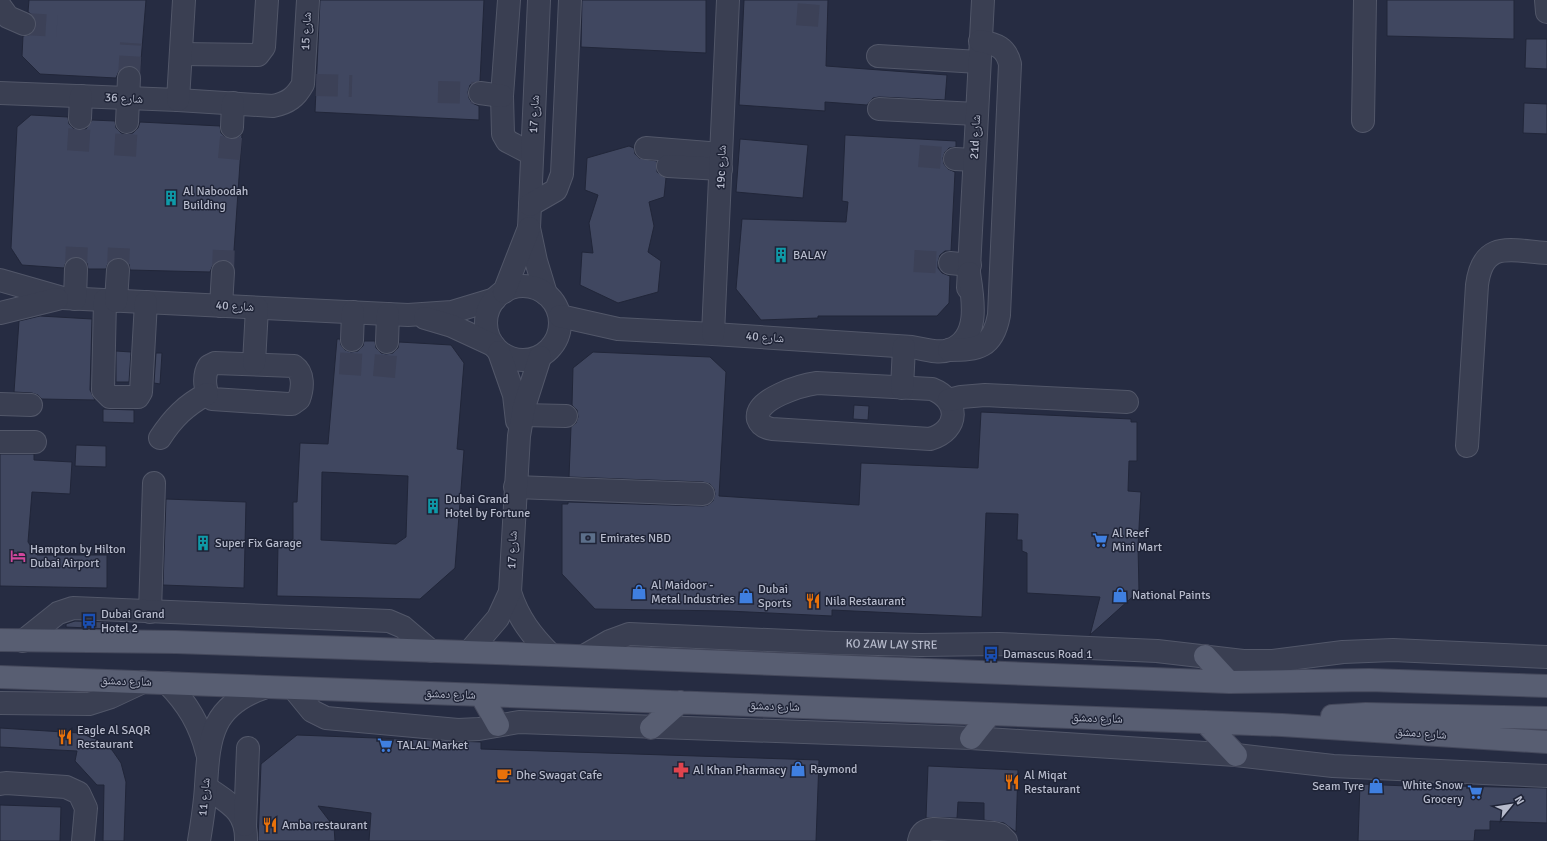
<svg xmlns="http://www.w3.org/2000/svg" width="1547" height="841" font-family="Signika,'Noto Naskh Arabic',sans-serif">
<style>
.building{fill:#404760;stroke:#212639;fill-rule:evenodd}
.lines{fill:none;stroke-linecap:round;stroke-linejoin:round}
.minor-tunnel{stroke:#3c4157;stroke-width:22;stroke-dasharray:22 11;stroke-linecap:butt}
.minor-casing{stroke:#525769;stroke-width:24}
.major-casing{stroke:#44485b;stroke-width:24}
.minor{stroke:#3a3f52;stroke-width:22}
.major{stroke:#585e72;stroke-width:22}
.labels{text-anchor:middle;stroke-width:3;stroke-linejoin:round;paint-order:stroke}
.street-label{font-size:12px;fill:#b7bbcc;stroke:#1f2437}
.poi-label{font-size:12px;fill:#b7bbcc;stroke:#1f2437;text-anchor:start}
</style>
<rect width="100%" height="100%" fill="#262c42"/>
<path class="building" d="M29,0H146L140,73L136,68L129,66L124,67L119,71L116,78L40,74L22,56L23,36L32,34L35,29L36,23L34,16L28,12Z
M320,0H484L480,81L470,85L468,92L469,98L472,103L479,106V120L315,112Z
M582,0H706V53L581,47Z
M744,0H828L826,66L947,75L945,100L879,97L873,98L867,105L825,102V111L739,105Z
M1387,0H1514V39L1387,36Z
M1526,39H1547V69L1525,68Z
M1524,103L1547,104V134L1523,133Z
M31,115L68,117L69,124L74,129L79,130L86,129L92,120L115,121L116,128L121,133L126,134L133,133L138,128L140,122L220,126L221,133L226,138L231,139L237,138L242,134L233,265L230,261L223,260L217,261L213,265L210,272L130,270L129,264L125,260L118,258L112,259L108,263L106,269H88L87,263L83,259L76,257L70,258L66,262L64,268L22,265L11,248L17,127Z
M845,135L956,141V147L949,148L945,152L943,158L944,164L948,169L955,172L951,251H945L940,255L938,262V268L942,273L950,276L949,303L937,316H818V318L761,320L736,289L742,219L846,222L848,202L842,201Z
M740,139L808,145L803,198L736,192Z
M629,146L634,148L635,154L639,158L657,161V172L666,178L664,197L649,202L654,226L648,252L661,261L658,292L618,303L580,285L582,252L593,253L589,223L598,195L585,190L587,158Z
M40,316L92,319L90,390L95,400L42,399L38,395L32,393L14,392L19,321Z
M337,339H340L341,345L345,350L351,352L358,351L363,346L364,341H375L376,348L381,353L386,354L393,353L398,348L399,342L451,345L464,363L457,449L464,450L455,568L420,599L277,596L278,545L293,539V502H297L300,443L328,444ZM322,472L408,476L406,537L396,544L321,540Z
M116,351L131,352L129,382H116Z
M593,352L710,357L726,372L719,496L859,505L861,463L978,468L981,412L1131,419V422H1137V461H1129L1128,491L1141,492L1138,546L1139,591L1090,635L1100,597L1027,593V553L1022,551V540H1017L1018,514L986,513L982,617L832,610V616L728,611L595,609L562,574V504H568V502L703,506L708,505L713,501L715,494L714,489L710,484L703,482L569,477L571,427L576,423L578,417L577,410L572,405L573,368Z
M156,353H162L160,384L154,383Z
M854,405L869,406L868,420L853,419Z
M103,409L134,410V423L103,422Z
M76,445L106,446V467L75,466Z
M0,454H34V460L72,462L70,494L32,492L28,542L37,555H107V588L0,586Z
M166,499L246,502L244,588L163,585Z
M75,621L110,622V629L66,627V624Z
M0,728L79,733L99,740L112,750L121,763L126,782L124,841H103L104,785H97L75,761L77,751L0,747Z
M297,735L481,742V749L819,760L816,841H369L371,813L318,806L334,827L335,841H258L261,764Z
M928,766L1018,770L1016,832L1004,823L984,820V803L958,802L957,818H926Z
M1360,784L1454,788V786L1547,788V823L1490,821V830H1475L1474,841H1358Z
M0,805L61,807L60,841H0Z"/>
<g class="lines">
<path class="minor-tunnel" d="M24,24L57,26
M807,26L809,0
M129,78L131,43
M316,85L352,86
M438,92L480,93
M78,151L80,118
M125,156L127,122
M919,156L955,159
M229,159L232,127
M914,261L950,263
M76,269L77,241
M118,270L119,244
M223,272L224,243
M350,375L352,340
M384,377L387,342"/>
<g class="minor-casing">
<g id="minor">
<path d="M509,0L502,96L503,134L507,141L532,154"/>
<path d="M539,0L529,228L536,261L546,294"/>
<path d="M1546,0L1547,12"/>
<path d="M0,6L8,17L24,24"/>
<path d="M182,54L258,55L264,47L267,0"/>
<path d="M878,56L979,62"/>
<path d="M0,93L178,100L273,106C288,103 296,97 303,84L308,0"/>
<path d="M480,93L502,96"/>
<path d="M178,100L184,0"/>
<path d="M879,109L976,114"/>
<path d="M80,118L81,96"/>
<path d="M1363,121L1365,0"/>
<path d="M127,122L129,78"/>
<path d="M232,127L233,103"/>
<path d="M646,148L721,154"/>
<path d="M955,159L974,160"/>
<path d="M668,166L721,169"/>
<path d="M530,205L556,190L562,174L570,0"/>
<path d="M950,263L970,265"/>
<path d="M0,280L63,298L408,315L452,312L495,299"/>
<circle cx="523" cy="323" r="37"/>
<path d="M968,288L983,0"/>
<path d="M504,292L529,228"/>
<path d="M75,299L76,269"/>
<path d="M105,300L103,390L110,397H138L141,392L146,302"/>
<path d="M116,301L118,270"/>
<path d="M221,306L223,272"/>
<path d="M0,313L57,299"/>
<path d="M560,316L618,329L713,334L912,347C924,349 938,354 949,350C981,340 973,298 969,273"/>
<path d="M425,318L452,326L493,345"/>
<path d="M713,334L728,0"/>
<path d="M352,340L353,312"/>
<path d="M387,342L388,314"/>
<path d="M949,350C978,350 993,348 999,315L1010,64C1006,47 996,44 980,41"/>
<path d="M499,352L514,395L517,421"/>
<path d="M215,363L294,366C304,373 303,388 299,399L292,404H288L212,399C204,393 203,375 209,366Z"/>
<path d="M254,363L257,308"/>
<path d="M817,383L932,389C960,400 960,430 930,439L772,429C766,428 760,425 758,419C754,399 802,385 817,383Z"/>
<path d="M902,388L904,347"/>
<path d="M949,400L961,397L985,395L1127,402"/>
<path d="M0,404L31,405"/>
<path d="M523,415L566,416"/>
<path d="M160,438C173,418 186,405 207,394"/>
<path d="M0,442H35"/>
<path d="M1467,446L1477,285C1483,239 1511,251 1547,253"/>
<path d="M515,487L703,494"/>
<path d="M510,592C518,618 532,636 551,655"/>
<path d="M150,612L154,483"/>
<path d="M23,641L58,613L73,608L389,621L403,627L431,651"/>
<path d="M469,652L498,618L510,592L519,436L524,407L540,357"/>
<path id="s1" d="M584,656L610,641L629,634L835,643L921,645L999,644L1157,651L1243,661H1273L1343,652L1393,650L1547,657"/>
<path d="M167,683C188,704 200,725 207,753"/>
<path d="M294,689L312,711L326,718L458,730L479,729L519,722L971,738L1236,755L1333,766L1547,776"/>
<path d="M0,703L89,704L111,697L143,682"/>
<path d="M0,784L6,783L66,787L79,793L86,808L83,841"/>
<path d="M206,787C228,803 247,810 246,841"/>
<path d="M245,825L248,748"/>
<path d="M199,841C202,823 205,804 206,786C209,735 212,705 266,687"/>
<path d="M919,841C921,832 925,830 934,829L994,833L1000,835L1006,841"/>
</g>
</g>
<g class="major-casing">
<path id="major" d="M0,640L176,642L551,655L1229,682L1369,680L1547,686
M1205,656L1229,682
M0,677L1282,725L1547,742
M481,695L498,725
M1332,716L1366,714L1547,718
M1205,722L1236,755
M651,728L680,702
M971,738L990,714"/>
</g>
<use href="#minor" class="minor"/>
<use href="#major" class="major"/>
</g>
<defs>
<g id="building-bare" transform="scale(1.2)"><path d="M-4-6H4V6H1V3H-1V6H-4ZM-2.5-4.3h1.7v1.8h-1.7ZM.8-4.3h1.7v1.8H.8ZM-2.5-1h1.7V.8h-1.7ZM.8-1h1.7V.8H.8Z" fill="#0f9aa8" stroke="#1f2437" stroke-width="2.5" paint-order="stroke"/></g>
<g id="bank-bare" transform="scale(1.2)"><path d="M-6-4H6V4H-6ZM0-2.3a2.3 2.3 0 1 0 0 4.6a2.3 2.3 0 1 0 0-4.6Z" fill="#5c6f8a" stroke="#1f2437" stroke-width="2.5" paint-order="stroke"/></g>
<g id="supermarket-bare" transform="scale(1.2)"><path d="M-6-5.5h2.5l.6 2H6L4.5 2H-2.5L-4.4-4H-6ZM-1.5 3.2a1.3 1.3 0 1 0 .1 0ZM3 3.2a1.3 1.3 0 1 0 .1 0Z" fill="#3f7fe0" stroke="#1f2437" stroke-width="2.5" paint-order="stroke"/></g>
<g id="hotel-bare" transform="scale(1.2)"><path d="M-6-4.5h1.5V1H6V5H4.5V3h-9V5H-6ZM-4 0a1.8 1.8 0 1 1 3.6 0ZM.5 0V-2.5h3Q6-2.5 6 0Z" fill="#d1479c" stroke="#1f2437" stroke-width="2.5" paint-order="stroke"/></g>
<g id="shop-bare" transform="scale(1.2)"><path d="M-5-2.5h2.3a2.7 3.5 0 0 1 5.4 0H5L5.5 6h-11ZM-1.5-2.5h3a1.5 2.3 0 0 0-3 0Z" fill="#3f7fe0" stroke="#1f2437" stroke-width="2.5" paint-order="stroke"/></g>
<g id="restaurant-bare" transform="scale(1.2)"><path d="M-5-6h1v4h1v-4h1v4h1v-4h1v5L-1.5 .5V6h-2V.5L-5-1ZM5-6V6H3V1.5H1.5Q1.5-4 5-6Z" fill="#e8710a" stroke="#1f2437" stroke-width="2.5" paint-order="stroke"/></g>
<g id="bus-bare" transform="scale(1.2)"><path d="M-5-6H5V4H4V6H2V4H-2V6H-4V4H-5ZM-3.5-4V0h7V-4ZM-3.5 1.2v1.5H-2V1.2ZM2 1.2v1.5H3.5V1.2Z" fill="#1a4fb4" stroke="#1f2437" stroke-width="2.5" paint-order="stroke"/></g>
<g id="pharmacy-bare" transform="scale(1.2)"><path d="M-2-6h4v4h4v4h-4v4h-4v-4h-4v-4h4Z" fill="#e0444e" stroke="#1f2437" stroke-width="2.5" paint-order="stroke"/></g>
<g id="cafe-bare" transform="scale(1.2)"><path d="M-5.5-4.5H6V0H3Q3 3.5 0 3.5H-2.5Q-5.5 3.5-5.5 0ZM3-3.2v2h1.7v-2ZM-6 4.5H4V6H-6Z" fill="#e8710a" stroke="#1f2437" stroke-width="2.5" paint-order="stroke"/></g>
</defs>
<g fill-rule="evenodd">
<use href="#building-bare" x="171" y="198"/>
<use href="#building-bare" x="781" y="255"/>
<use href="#building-bare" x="433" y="506"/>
<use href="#bank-bare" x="588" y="538"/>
<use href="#supermarket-bare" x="1100" y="540"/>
<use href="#building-bare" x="203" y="543"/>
<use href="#hotel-bare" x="18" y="556"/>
<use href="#shop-bare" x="639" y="592"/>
<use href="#shop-bare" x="1120" y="595"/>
<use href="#shop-bare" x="746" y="596"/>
<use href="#restaurant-bare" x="813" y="601"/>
<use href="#bus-bare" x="89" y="621"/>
<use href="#bus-bare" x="991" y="654"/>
<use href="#restaurant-bare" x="65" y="737"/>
<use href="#supermarket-bare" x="385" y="745"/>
<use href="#shop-bare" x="798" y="769"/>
<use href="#pharmacy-bare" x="681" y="770"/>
<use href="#cafe-bare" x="504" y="775"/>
<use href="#restaurant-bare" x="1012" y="782"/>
<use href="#shop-bare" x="1376" y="786"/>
<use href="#supermarket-bare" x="1475" y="792"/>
<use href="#restaurant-bare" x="270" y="825"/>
</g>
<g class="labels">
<g class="street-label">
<text transform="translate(306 31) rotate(-87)" y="4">شارع 15</text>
<text transform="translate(124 98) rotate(3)" y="4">شارع 36</text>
<text transform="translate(534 114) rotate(-87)" y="4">شارع 17</text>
<text transform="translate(975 137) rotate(-87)" y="4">21d شارع</text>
<text transform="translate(721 167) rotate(-88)" y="4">19c شارع</text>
<text transform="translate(235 306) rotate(3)" y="4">شارع 40</text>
<text transform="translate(765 337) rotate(4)" y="4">شارع 40</text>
<text transform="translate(512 550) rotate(-88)" y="4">شارع 17</text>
<text dy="4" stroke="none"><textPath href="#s1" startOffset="313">KO ZAW LAY STRE</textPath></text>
<text transform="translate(126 681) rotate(2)" y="4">شارع دمشق</text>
<text transform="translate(450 694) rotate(2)" y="4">شارع دمشق</text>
<text transform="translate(774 706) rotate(2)" y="4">شارع دمشق</text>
<text transform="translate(1097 718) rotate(2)" y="4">شارع دمشق</text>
<text transform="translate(1421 733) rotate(4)" y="4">شارع دمشق</text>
<text transform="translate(204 797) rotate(-85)" y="4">شارع 11</text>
</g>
<g class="poi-label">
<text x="183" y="195">Al Naboodah<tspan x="183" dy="14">Building</tspan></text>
<text x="793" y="259">BALAY</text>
<text x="445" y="503">Dubai Grand<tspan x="445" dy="14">Hotel by Fortune</tspan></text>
<text x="1112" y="537">Al Reef<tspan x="1112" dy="14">Mini Mart</tspan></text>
<text x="600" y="542">Emirates NBD</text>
<text x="215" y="547">Super Fix Garage</text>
<text x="30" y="553">Hampton by Hilton<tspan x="30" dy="14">Dubai Airport</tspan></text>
<text x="651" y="589">Al Maidoor -<tspan x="651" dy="14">Metal Industries</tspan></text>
<text x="758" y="593">Dubai<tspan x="758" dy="14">Sports</tspan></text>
<text x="1132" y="599">National Paints</text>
<text x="825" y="605">Nila Restaurant</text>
<text x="101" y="618">Dubai Grand<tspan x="101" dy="14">Hotel 2</tspan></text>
<text x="1003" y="658">Damascus Road 1</text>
<text x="77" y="734">Eagle Al SAQR<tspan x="77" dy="14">Restaurant</tspan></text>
<text x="397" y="749">TALAL Market</text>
<text x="810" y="773">Raymond</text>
<text x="693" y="774">Al Khan Pharmacy</text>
<text x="516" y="779">Dhe Swagat Cafe</text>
<text x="1024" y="779">Al Miqat<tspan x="1024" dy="14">Restaurant</tspan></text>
<text x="1463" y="789" text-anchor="end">White Snow<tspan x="1463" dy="14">Grocery</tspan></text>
<text x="1364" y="790" text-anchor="end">Seam Tyre</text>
<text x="282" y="829">Amba restaurant</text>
</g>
</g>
<g transform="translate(1511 805) rotate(60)" stroke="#1f2437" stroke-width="3" paint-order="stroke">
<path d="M0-3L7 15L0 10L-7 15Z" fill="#b7bbcc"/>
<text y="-6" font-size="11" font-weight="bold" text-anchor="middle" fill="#b7bbcc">N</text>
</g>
</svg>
